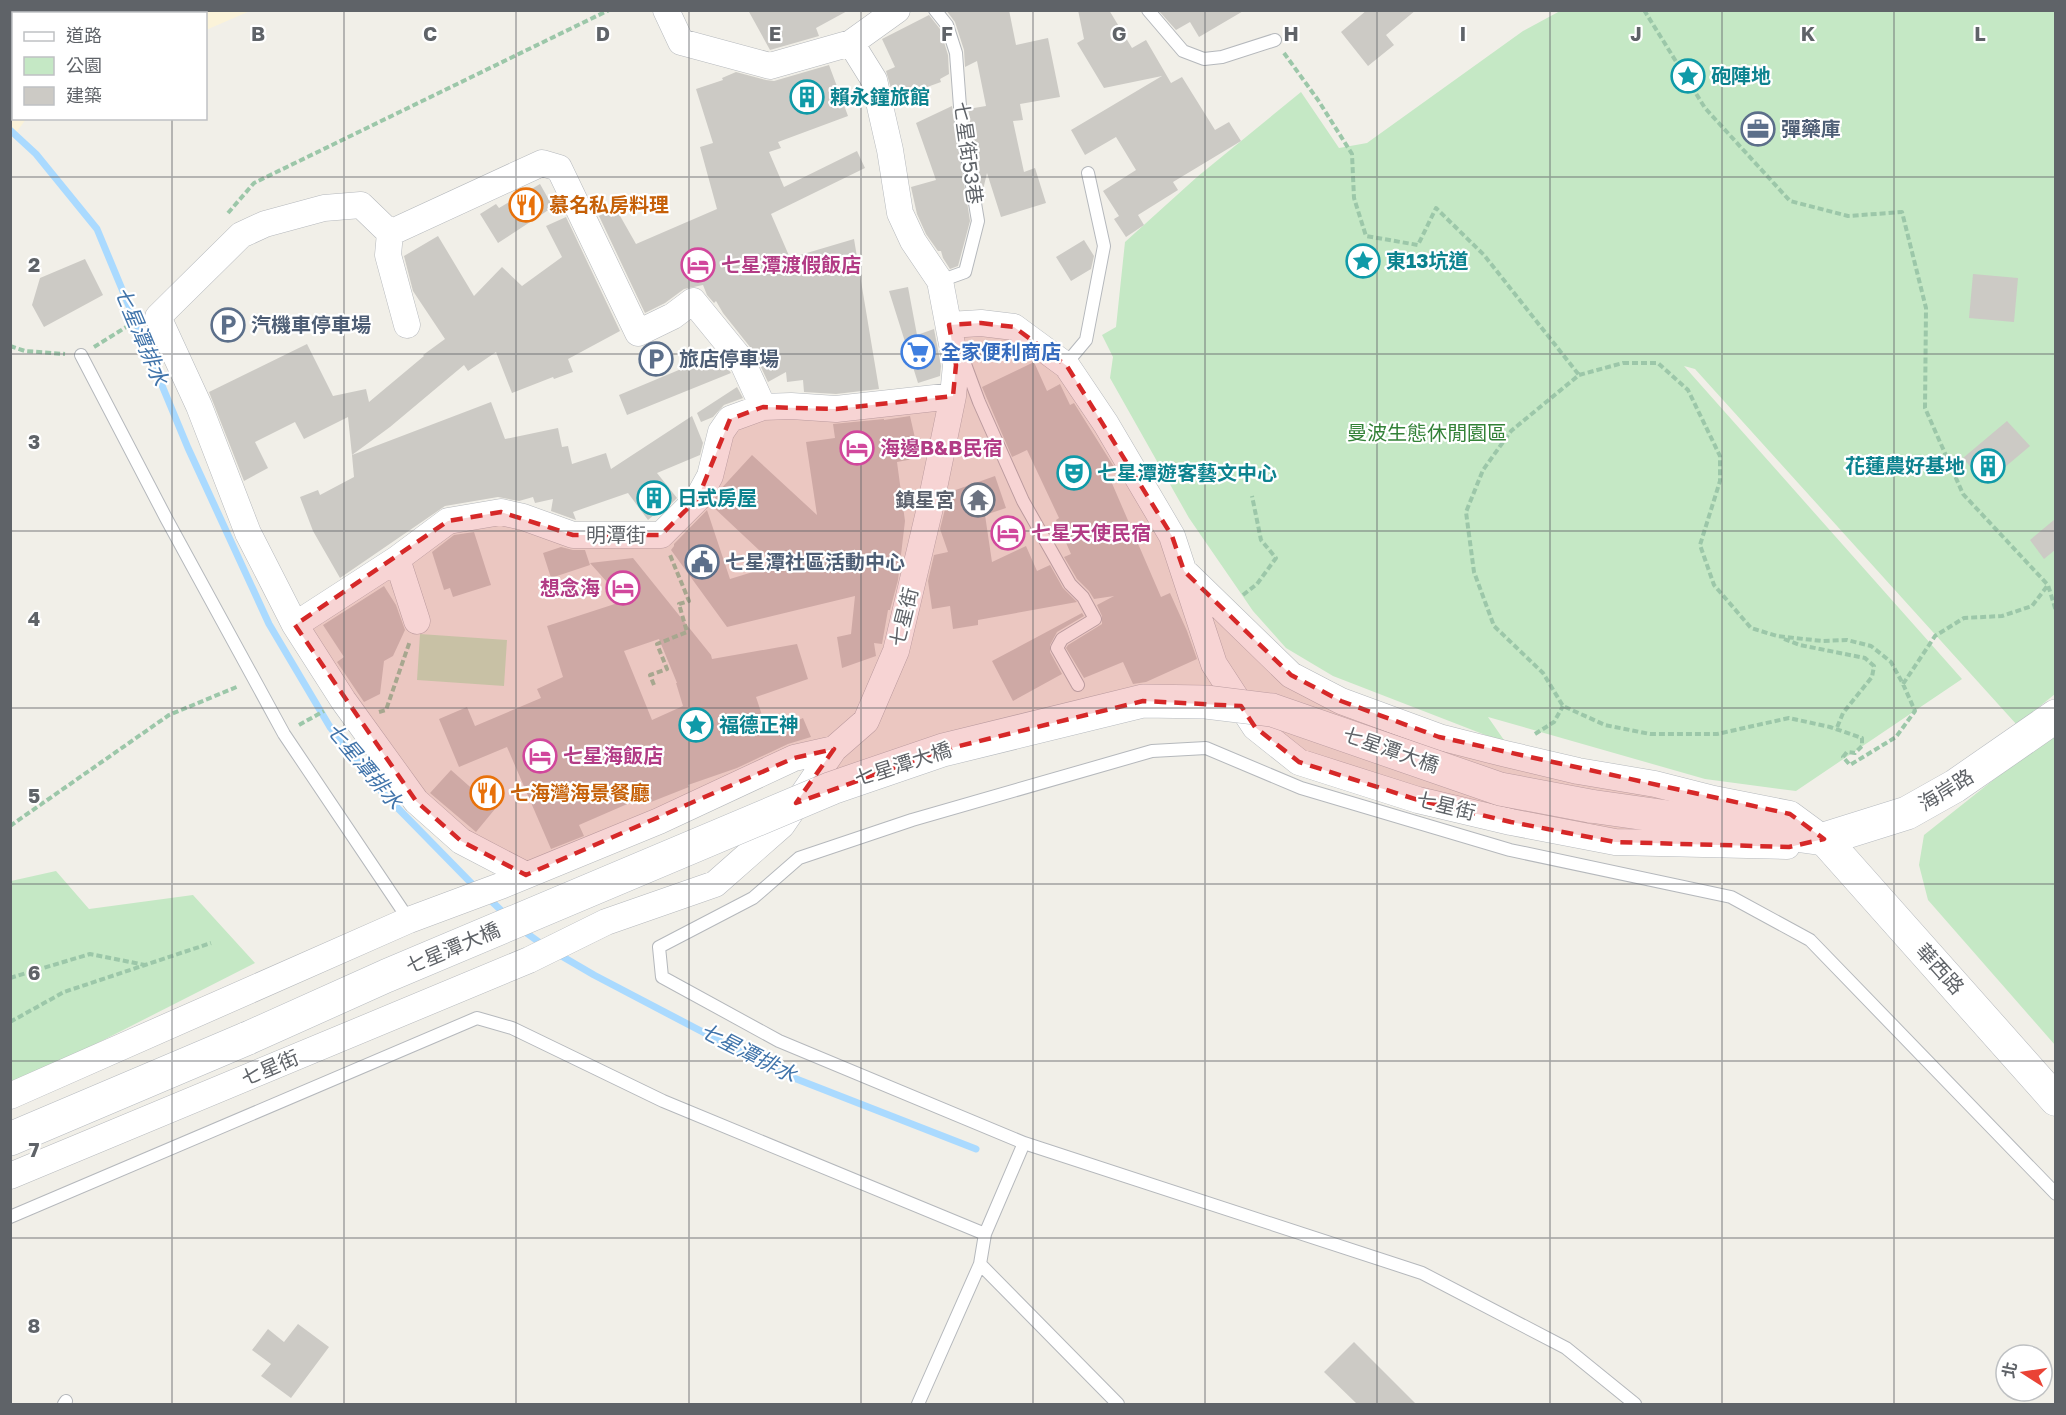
<svg xmlns="http://www.w3.org/2000/svg" width="2066" height="1415" font-family="'Golos Text','Noto Sans TC',sans-serif">
<style>
.green{fill:#c5e8c5}
.sand{fill:#fbf3d9}
.lines{fill:none;stroke-linecap:round;stroke-linejoin:round}
.stream{stroke:#aadaff;stroke-width:7}
.building{fill:#cccac5;fill-rule:evenodd}
.service-casing{stroke:#b5b8bc;stroke-width:14}
.minor-casing{stroke:#b5b8bc;stroke-width:27}
.tertiary-casing{stroke:#b5b8bc;stroke-width:33}
.secondary-casing{stroke:#b6babf;stroke-width:34}
.path{stroke:#9cc7a9;stroke-width:4;stroke-dasharray:6 3;stroke-linecap:butt}
.service{stroke:#fff;stroke-width:12}
.minor{stroke:#fff;stroke-width:26}
.tertiary{stroke:#fff;stroke-width:32}
.secondary{stroke:#fff;stroke-width:33}
.secondary-bridge-casing{stroke:#b6babf;stroke-width:34;stroke-linecap:butt}
.secondary-bridge{stroke:#fff;stroke-width:33}
.marked{fill:#d62828;fill-opacity:0.2;stroke:#d62828;stroke-width:4.5;stroke-dasharray:12 8;stroke-linejoin:round}
.grid{fill:none;stroke:#5f6368;stroke-width:1.5;stroke-opacity:0.55}
.labels{text-anchor:middle;stroke-width:4.5;stroke-linejoin:round;paint-order:stroke}
.culture-label{font-size:20px;font-weight:bold;fill:#0d838f;stroke:#fff;text-anchor:start}
.service-label{font-size:20px;font-weight:bold;fill:#4e5e75;stroke:#fff;text-anchor:start}
.street-label{font-size:20px;fill:#5f6368;stroke:#fff}
.food-label{font-size:20px;font-weight:bold;fill:#c56008;stroke:#fff;text-anchor:start}
.hotel-label{font-size:20px;font-weight:bold;fill:#b23c85;stroke:#fff;text-anchor:start}
.shop-label{font-size:20px;font-weight:bold;fill:#366cbe;stroke:#fff;text-anchor:start}
.park-label{font-size:20px;fill:#348238;stroke:#fff}
.worship-label{font-size:20px;font-weight:bold;fill:#5b616d;stroke:#fff;text-anchor:end}
.water-label{font-size:21px;font-style:italic;fill:#4174aa;stroke:#fff}
.grid-label{font-size:20px;text-anchor:middle;font-weight:bold;fill:#5f6368;stroke:#fff;stroke-width:4.5;stroke-linejoin:round;paint-order:stroke}
</style>
<rect width="100%" height="100%" fill="#f1efe8"/>
<path class="green" d="M1560,11H2055V694L2017,725L1695,369L1684,366L1962,679L1796,791L1705,779L1488,717L1506,743L1333,676L1286,648L1253,611L1189,518L1110,378L1113,357L1102,335L1116,327L1125,242L1197,177L1301,92L1339,148L1367,143L1523,31Z
M420,634L507,640L504,686L417,680Z
M2055,731V1045L1928,900L1919,865L1924,835Z
M56,871L89,909L193,895L255,963L11,1087V881Z"/>
<path class="sand" d="M11,10H250V11L206,30V14H14V118L26,119L11,140Z"/>
<g class="lines">
<path class="stream" d="M10,130L36,154L97,229L188,448L269,624L330,727L381,791L477,889
M486,896L506,915
M521,929L543,945
M558,954L594,975L781,1073L976,1149"/>
</g>
<path class="building" d="M748,10H849L816,28L819,36L770,50Z
M946,10H1009L1016,45L1048,38L1060,97L1020,104L1023,120L1013,121L1024,172L1035,168L1046,203L1001,217L987,173L982,194L968,109L986,106L977,61L965,67L964,50L955,22Z
M1078,10H1109L1132,48L1146,40L1171,83L1182,77L1215,130L1229,122L1241,141L1173,182L1178,190L1138,215L1144,225L1126,237L1114,219L1119,216L1103,191L1136,170L1116,137L1085,155L1071,130L1162,76L1104,88L1077,43L1084,39Z
M1245,10L1199,37L1190,22L1176,30L1159,11Z
M1367,10H1416L1386,35L1394,45L1368,66L1341,32Z
M929,15L940,29L948,55L949,74L940,79L941,82L894,99L886,71L895,67L882,39Z
M829,65L848,116L778,142L781,148L769,152L784,187L857,151L865,168L771,214L790,258L854,239L879,389L836,394L804,392L803,380L787,382L786,372L768,382L754,352L723,313L716,301L714,303L707,295L703,285L684,289L665,303L645,313L599,216L615,207L636,244L717,209L700,147L713,143L696,89L723,80L722,78L736,72L766,80L774,81Z
M952,106L970,221L958,266L950,269L943,258L941,251H938L926,234L917,214L911,187L936,180L916,123Z
M540,184L553,207L498,243L480,214L496,204L499,208Z
M566,217L620,331L568,359L573,372L554,379L553,377L512,393L496,352L468,371L464,365L390,427L352,455L348,417L304,439L295,422L255,442L268,468L244,481L209,392L307,344L333,396L366,389L369,402L424,356L423,355L445,339L413,291L404,256L438,236L474,296L502,267L522,286L562,257L546,226Z
M1084,240L1094,256L1091,269L1071,281L1056,257Z
M85,259L103,295L44,327L32,305L40,278Z
M1973,274L2018,278L2014,322L1969,318Z
M908,287L917,335L934,329L941,366L940,376L918,383L889,291Z
M717,354L731,373L627,415L619,395Z
M1034,362L1047,391L1060,384L1070,405L1074,403L1116,470L1108,474L1161,597L1170,593L1187,631L1197,659L1146,682L1133,684L1123,662L1084,678L1066,648L1068,645L1102,624V616L1097,605L1114,596L1094,599L1089,591L1077,579L1064,557L1071,554L1056,520L1059,518L1027,450L1012,457L982,387Z
M737,387L743,398L724,405L713,417L701,422L697,413Z
M491,402L505,439L558,428L562,447L568,446L572,464L606,453L611,469L692,416L703,443L700,455L657,473L677,498L663,512L662,508L648,520L628,493L573,512L576,520L551,511L553,499L535,503L533,497L519,501L498,497L445,506L340,578L313,531L300,497L318,490L320,495L354,477L352,455Z
M910,416L915,438L913,459L897,462L905,521L898,580L890,610H888L882,644L874,643L876,656L842,668L837,637L851,634L855,596L727,627L671,550L674,546V544L707,510L730,579L775,565L711,505L718,492L752,455L817,515L806,442L835,438L833,424L884,419V420Z
M2007,421L2030,446L1985,484L1963,458Z
M995,476L1006,508L985,515L992,562L1026,546L1037,571L1050,565L1063,588L1077,602L978,620V625L953,629L950,606L932,609L928,581L934,555L948,552L940,529L945,509L955,505L950,492Z
M2055,519V550L2044,559L2030,540Z
M474,532L491,585L453,597L450,588L444,590L432,552L454,535Z
M561,547L573,550H585L590,565L551,578L543,553Z
M633,558L711,655L712,659L797,644L808,679L756,697L768,733L803,718L811,737L788,744L737,768L688,785L689,787L651,802L648,795L579,825L584,836L551,849L507,747L459,767L439,719L467,707L475,726L541,698L537,689L563,677L547,626L624,601L590,563ZM659,639L677,683H676L683,706L652,720L624,651Z
M384,586L396,605L405,630L393,656L384,661L380,694L364,702L337,662L344,657L323,625Z
M1082,613L1084,616L1057,632L1050,645V652L1062,674L1013,701L992,661Z
M451,770L495,809L476,832L430,793Z
M298,1324L329,1347L291,1398L261,1376L271,1364L252,1350L268,1329L284,1342Z
M1354,1342L1416,1404H1357L1324,1372Z"/>
<g class="lines">
<g class="service-casing">
<path id="service" d="M935,10L947,25L956,53L961,120L978,221L965,272L940,281
M1148,10L1183,51L1204,59L1222,57L1275,40
M81,355L166,518L284,734L409,920
M962,356L979,402L1023,501L1070,584L1083,597L1095,619L1062,639L1057,648L1078,685
M1065,365L1086,340L1104,246L1088,173
M1024,1143L1422,1273L1566,1348L1635,1404
M10,1217L477,1018L512,1028L663,1101L985,1234
M980,1264L1118,1404
M64,1404L66,1401
M918,1404L980,1264L985,1234L1024,1143L779,1041L662,977L659,947L753,898L799,858L912,820L1152,751L1206,748L1301,788L1510,850L1731,897L1810,940L2056,1194"/>
</g>
<g class="minor-casing">
<path id="minor" d="M666,10L681,42L770,66L851,43L897,10
M390,233L542,163L559,168L638,333L673,316L693,301L742,361L763,407
M407,325L388,255L390,233L361,205L324,208L265,224L241,235L158,317L199,406L248,533L295,625L343,700L416,801L461,841L526,875
M949,325L981,323L1014,327L1067,366L1106,424L1172,536L1214,664L1255,727L1299,762L1418,800L1511,822L1615,842L1787,846
M1187,574L1291,675L1341,701L1439,737L1506,754L1578,771L1655,784L1714,799L1790,814L1824,839
M417,621L397,559L448,521L501,512L523,517L573,535H661L698,498L710,476L721,432L730,419L763,407L791,406L836,409L953,396
M295,625L397,559
M10,1096L409,920L503,885L659,821L794,758L834,749
M10,1176L529,960L606,922L715,884L782,825L834,749L866,721L896,651L929,512L953,396L956,365L940,281L913,241L900,213L890,150L874,80L851,43"/>
</g>
<g class="tertiary-casing">
<path id="tertiary" d="M1824,839L2056,1100"/>
</g>
<g class="secondary-casing">
<path id="secondary" d="M1590,806L1824,839L1907,813L1955,786L2056,716
M10,1139L248,1038"/>
</g>
<path class="path" d="M1644,10L1705,108L1790,201L1848,216L1902,212L1926,308L1925,408L1963,494L2048,585L2056,611
M1284,53L1318,100L1352,154L1354,198L1366,236L1418,245L1436,208L1484,255L1579,375
M228,213L254,183L609,10
M10,346L25,351L65,354
M94,347L136,321
M1623,363H1658L1688,390L1720,456V481L1700,545L1714,585L1751,628L1777,636L1822,641L1847,640L1871,646L1891,662L1903,684L1915,711L1896,737L1850,765L1843,757L1847,752L1855,753L1862,746V738L1830,727L1789,718L1717,734H1650L1605,725L1563,706L1543,673L1494,626L1474,572L1466,512L1483,470L1511,431L1579,375Z
M1243,595L1257,584L1276,558L1261,540L1252,496
M1784,639L1800,645L1865,658L1874,666L1872,677L1843,713L1836,730
M1903,684L1935,636L1964,618L2002,616L2032,606L2048,585
M654,685L650,675L667,669L657,644L687,632L679,604L689,601L670,555
M379,712L386,710L410,641
M299,725L324,711
M1535,734L1554,722L1563,706
M10,826L169,715L239,686
M10,978L90,954L145,965
M10,1022L64,992L211,943"/>
<use href="#service" class="service"/>
<use href="#minor" class="minor"/>
<use href="#tertiary" class="tertiary"/>
<use href="#secondary" class="secondary"/>
<g class="secondary-bridge-casing">
<path id="secondary-bridge" d="M248,1038L386,976L832,788L943,750L1143,701L1206,702L1272,710L1500,789L1590,806"/>
</g>
<use href="#secondary-bridge" class="secondary-bridge"/>
</g>
<path class="marked" d="M981,323L1014,327L1067,366L1172,536L1184,571L1291,675L1341,701L1439,737L1790,814L1824,839L1789,847L1615,842L1511,822L1418,800L1299,762L1255,727L1241,706L1143,701L943,750L796,803L834,749L794,758L526,875L461,841L416,801L295,625L448,521L501,512L573,535H661L698,498L730,419L763,407L836,409L953,396L956,365L949,325Z"/>
<path class="grid" d="M172,10V14M344,10V1404M516,10V1404M689,10V1404M861,10V1404M1033,10V1404M1205,10V1404M1377,10V1404M1550,10V1404M1722,10V1404M1894,10V1404M172,118V1404M10,177H2056M10,354H2056M10,531H2056M10,708H2056M10,884H2056M10,1061H2056M10,1238H2056"/>
<defs>
<g id="sight-ring" transform="scale(1.725)"><circle r="9.5" fill="#fff" stroke="#0f9aa8" stroke-width="1.5"/><path d="M0-6L1.8-2.2L6-1.7L2.9 1.2L3.7 5.4L0 3.3L-3.7 5.4L-2.9 1.2L-6-1.7L-1.8-2.2Z" fill="#0f9aa8"/></g>
<g id="building-ring" transform="scale(1.725)"><circle r="9.5" fill="#fff" stroke="#0f9aa8" stroke-width="1.5"/><path d="M-4-6H4V6H1V3H-1V6H-4ZM-2.5-4.3h1.7v1.8h-1.7ZM.8-4.3h1.7v1.8H.8ZM-2.5-1h1.7V.8h-1.7ZM.8-1h1.7V.8H.8Z" fill="#0f9aa8"/></g>
<g id="office-ring" transform="scale(1.725)"><circle r="9.5" fill="#fff" stroke="#5c6f8a" stroke-width="1.5"/><path d="M-6-3h4V-5.5h4V-3h4V5H-6ZM-1-4.5V-3h2v-1.5ZM-6 0V1H6V0Z" fill="#5c6f8a"/></g>
<g id="restaurant-ring" transform="scale(1.725)"><circle r="9.5" fill="#fff" stroke="#e8710a" stroke-width="1.5"/><path d="M-5-6h1v4h1v-4h1v4h1v-4h1v5L-1.5 .5V6h-2V.5L-5-1ZM5-6V6H3V1.5H1.5Q1.5-4 5-6Z" fill="#e8710a"/></g>
<g id="hotel-ring" transform="scale(1.725)"><circle r="9.5" fill="#fff" stroke="#d1479c" stroke-width="1.5"/><path d="M-6-4.5h1.5V1H6V5H4.5V3h-9V5H-6ZM-4 0a1.8 1.8 0 1 1 3.6 0ZM.5 0V-2.5h3Q6-2.5 6 0Z" fill="#d1479c"/></g>
<g id="parking-ring" transform="scale(1.725)"><circle r="9.5" fill="#fff" stroke="#5c6f8a" stroke-width="1.5"/><path d="M-3.5-5.5H1a3.5 3.5 0 0 1 0 7H-1V5.5H-3.5ZM-1-3.4V-.6H.8a1.4 1.4 0 0 0 0-2.8Z" fill="#5c6f8a"/></g>
<g id="supermarket-ring" transform="scale(1.725)"><circle r="9.5" fill="#fff" stroke="#3f7fe0" stroke-width="1.5"/><path d="M-6-5.5h2.5l.6 2H6L4.5 2H-2.5L-4.4-4H-6ZM-1.5 3.2a1.3 1.3 0 1 0 .1 0ZM3 3.2a1.3 1.3 0 1 0 .1 0Z" fill="#3f7fe0"/></g>
<g id="theatre-ring" transform="scale(1.725)"><circle r="9.5" fill="#fff" stroke="#0f9aa8" stroke-width="1.5"/><path d="M-5-5.5Q0-4 5-5.5V0Q5 5 0 6Q-5 5-5 0ZM-3.3-2.5H-1v1.5H-3.3ZM1-2.5H3.3v1.5H1ZM-2.8 1Q0 5.5 2.8 1Z" fill="#0f9aa8"/></g>
<g id="temple-ring" transform="scale(1.725)"><circle r="9.5" fill="#fff" stroke="#6b7280" stroke-width="1.5"/><path d="M0-6L5-2H3V0L6.5 2.5H4V6H1.5V3h-3V6H-4V2.5H-6.5L-3 0V-2H-5Z" fill="#6b7280"/></g>
<g id="civic-ring" transform="scale(1.725)"><circle r="9.5" fill="#fff" stroke="#5c6f8a" stroke-width="1.5"/><path d="M-.6-6.5H3V-4.5H.6V-3L4-1V1h2V6H-6V1h2V-1L-.6-3ZM-1.2 2.5V6h2.4V2.5Z" fill="#5c6f8a"/></g>
</defs>
<g fill-rule="evenodd">
<use href="#sight-ring" x="1688" y="76"/>
<use href="#building-ring" x="807" y="97"/>
<use href="#office-ring" x="1758" y="129"/>
<use href="#restaurant-ring" x="526" y="205"/>
<use href="#sight-ring" x="1363" y="261"/>
<use href="#hotel-ring" x="698" y="265"/>
<use href="#parking-ring" x="228" y="325"/>
<use href="#supermarket-ring" x="918" y="352"/>
<use href="#parking-ring" x="656" y="359"/>
<use href="#hotel-ring" x="857" y="448"/>
<use href="#building-ring" x="1988" y="466"/>
<use href="#theatre-ring" x="1074" y="473"/>
<use href="#building-ring" x="654" y="498"/>
<use href="#temple-ring" x="978" y="500"/>
<use href="#hotel-ring" x="1008" y="533"/>
<use href="#civic-ring" x="702" y="562"/>
<use href="#hotel-ring" x="623" y="588"/>
<use href="#sight-ring" x="696" y="725"/>
<use href="#hotel-ring" x="540" y="756"/>
<use href="#restaurant-ring" x="487" y="793"/>
</g>
<g class="labels">
<g class="culture-label">
<text x="1711" y="83">砲陣地</text>
<text x="830" y="104">賴永鐘旅館</text>
<text x="1386" y="268">東13坑道</text>
<text x="1965" y="473" text-anchor="end">花蓮農好基地</text>
<text x="1097" y="480">七星潭遊客藝文中心</text>
<text x="677" y="505">日式房屋</text>
<text x="719" y="732">福德正神</text>
</g>
<g class="service-label">
<text x="1781" y="136">彈藥庫</text>
<text x="251" y="332">汽機車停車場</text>
<text x="679" y="366">旅店停車場</text>
<text x="725" y="569">七星潭社區活動中心</text>
</g>
<g class="street-label">
<text transform="translate(968 153) rotate(82)" y="7">七星街53巷</text>
<text x="616" y="542">明潭街</text>
<text transform="translate(904 617) rotate(-76)" y="7">七星街</text>
<text transform="translate(1391 750) rotate(19)" y="7">七星潭大橋</text>
<text transform="translate(903 764) rotate(-18)" y="7">七星潭大橋</text>
<text transform="translate(1946 790) rotate(-32)" y="7">海岸路</text>
<text transform="translate(1446 806) rotate(14)" y="7">七星街</text>
<text transform="translate(453 948) rotate(-23)" y="7">七星潭大橋</text>
<text transform="translate(1940 969) rotate(48)" y="7">華西路</text>
<text transform="translate(270 1068) rotate(-23)" y="7">七星街</text>
</g>
<g class="food-label">
<text x="549" y="212">慕名私房料理</text>
<text x="510" y="800">七海灣海景餐廳</text>
</g>
<g class="hotel-label">
<text x="721" y="272">七星潭渡假飯店</text>
<text x="880" y="455">海邊B&amp;B民宿</text>
<text x="1031" y="540">七星天使民宿</text>
<text x="600" y="595" text-anchor="end">想念海</text>
<text x="563" y="763">七星海飯店</text>
</g>
<g class="shop-label">
<text x="941" y="359">全家便利商店</text>
</g>
<g class="park-label">
<text x="1427" y="440">曼波生態休閒園區</text>
</g>
<g class="worship-label">
<text x="955" y="507">鎮星宮</text>
</g>
<g class="water-label">
<text transform="translate(141 336) rotate(67)" y="7">七星潭排水</text>
<text transform="translate(364 766) rotate(50)" y="7">七星潭排水</text>
<text transform="translate(748 1053) rotate(27)" y="7">七星潭排水</text>
</g>
</g>
<g class="grid-label">
<text x="258" y="41">B</text>
<text x="430" y="41">C</text>
<text x="603" y="41">D</text>
<text x="775" y="41">E</text>
<text x="947" y="41">F</text>
<text x="1119" y="41">G</text>
<text x="1291" y="41">H</text>
<text x="1463" y="41">I</text>
<text x="1636" y="41">J</text>
<text x="1808" y="41">K</text>
<text x="1980" y="41">L</text>
<text x="34" y="272">2</text>
<text x="34" y="449">3</text>
<text x="34" y="626">4</text>
<text x="34" y="803">5</text>
<text x="34" y="980">6</text>
<text x="34" y="1157">7</text>
<text x="34" y="1333">8</text>
</g>
<rect width="2066" height="1415" fill="none" stroke="#5f6368" stroke-width="24"/>
<rect x="12" y="12" width="195" height="108" fill="#ffffff" stroke="#bfc1c3" stroke-width="1.5"/>
<rect x="24" y="32" width="30" height="9" fill="#ffffff" stroke="#bfc1c3" stroke-width="1.5"/>
<text x="66" y="42" font-size="18" fill="#5f6368">道路</text>
<rect x="24" y="57" width="30" height="18" fill="#c5e8c5" stroke="#bfc1c3" stroke-width="1.5"/>
<text x="66" y="72" font-size="18" fill="#5f6368">公園</text>
<rect x="24" y="87" width="30" height="18" fill="#cccac5" stroke="#bfc1c3" stroke-width="1.5"/>
<text x="66" y="102" font-size="18" fill="#5f6368">建築</text>
<g transform="translate(2024 1373) rotate(282)"><circle r="28" fill="#ffffff" stroke="#bfc1c3" stroke-width="1.5"/>
<path d="M0-4.5L10 22L0 15L-10 22Z" fill="#ea4335"/>
<text y="-9" font-size="16" font-weight="bold" text-anchor="middle" fill="#5f6368">北</text>
</g>
</svg>
